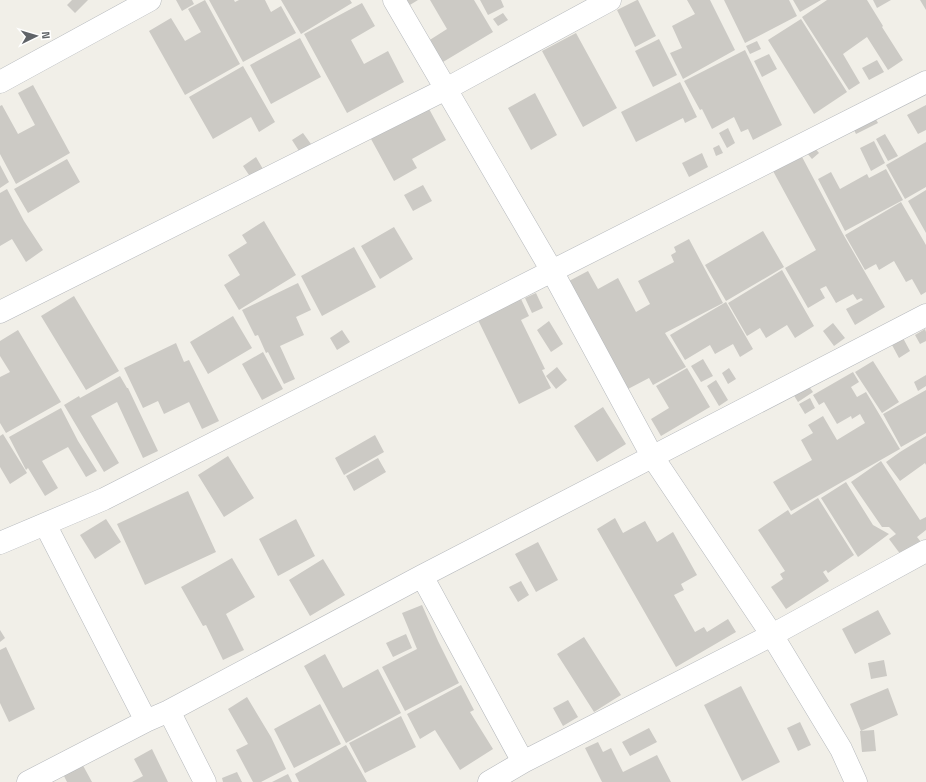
<svg xmlns="http://www.w3.org/2000/svg" width="926" height="782" font-family="'Titillium Web',sans-serif">
<style>
.building{fill:#cccac5}
.lines{fill:none;stroke-linecap:round;stroke-linejoin:round}
.minor-casing{stroke:#b5b8bc;stroke-width:23}
.minor{stroke:#fff;stroke-width:22}
</style>
<rect width="100%" height="100%" fill="#f1efe8"/>
<path class="building" d="M72,0H88L75,13L67,5Z
M176,0H192L194,4L182,11Z
M205,0L240,64L185,95L149,31L171,18L185,41L201,32L188,9Z
M209,0H234L235,2L239,0H265L271,12L281,6L296,33L243,62Z
M281,0H350L352,3L301,34Z
M400,0H418L405,8Z
M430,0H474L493,32L438,65L425,43L447,29Z
M480,0H501L504,7L488,15Z
M637,0H638L656,36L635,47L617,10Z
M687,0H710L735,50L683,79L670,53L682,48L672,26L695,14Z
M724,0H789L797,16L745,43Z
M793,0H821L800,12Z
M827,0H867L883,26L882,27L903,60L888,70L867,37L843,54L860,83L849,90L802,17Z
M873,0H891L877,8Z
M920,0H926V10Z
M362,3L375,26L351,40L364,64L388,51L404,82L347,113L304,34Z
M503,13L508,20L498,26L493,19Z
M801,19L847,92L814,114L768,40Z
M576,33L617,108L583,127L542,51Z
M300,38L321,77L271,104L250,65Z
M659,39L677,75L653,87L635,51Z
M757,41L761,49L750,54L746,46Z
M745,50L782,125L753,140L748,129L741,132L734,117L712,129L702,109L700,110L684,81Z
M769,54L777,69L762,77L754,61Z
M877,60L884,72L869,80L862,68Z
M243,66L275,122L259,132L251,117L213,139L189,97Z
M680,82L697,117L685,123L683,118L636,142L621,112Z
M33,85L70,153L16,184L0,154V106L2,105L18,134L35,125L18,93Z
M535,93L557,135L531,150L508,108Z
M926,105V130L918,134L907,115Z
M428,107L446,140L412,159L417,168L394,181L371,139Z
M873,114L878,123L856,134L852,126Z
M728,128L735,143L727,148L719,133Z
M303,133L311,144L299,151L292,140Z
M885,134L898,156L888,161L876,139Z
M874,141L885,163L871,171L860,148Z
M926,142V187L905,199L886,165Z
M719,145L723,153L716,156L713,148Z
M813,146L819,153L812,159L806,152Z
M702,153L708,167L689,177L682,163Z
M801,155L843,234L885,307L855,325L846,309L863,300L861,298L857,300L853,294L836,303L826,286L820,289L825,298L808,308L785,268L816,250L773,171Z
M256,157L267,176L255,184L243,166Z
M67,159L80,182L28,213L14,189Z
M0,165L9,182L0,188Z
M886,169L903,200L845,231L818,179L831,172L840,189L867,174L869,178Z
M423,185L432,201L413,211L404,195Z
M7,189L24,221L43,250L26,262L12,239L0,246V193Z
M926,190V233L908,201Z
M901,202L926,245V292L921,295L912,279L906,282L894,261L879,270L876,264L865,270L845,235Z
M264,221L296,275L239,310L224,285L240,275L228,255L247,243L242,235Z
M394,227L413,259L380,279L361,246Z
M763,231L784,267L726,301L705,265Z
M689,239L723,303L665,333L686,367L653,385L649,378L628,389L569,281L588,271L598,289L618,278L636,312L650,304L638,281L674,262L671,255L676,252L674,247Z
M354,247L376,287L322,316L301,276Z
M782,270L814,326L795,338L787,325L766,338L760,328L747,336L728,303Z
M298,283L311,310L296,317L304,335L280,346L295,379L284,384L268,352L266,353L258,335L255,336L242,310Z
M536,293L543,308L532,313L525,298Z
M74,296L119,371L86,390L41,316Z
M521,299L529,316L521,320L545,369L542,370L551,388L519,404L478,320Z
M726,302L753,349L740,357L733,344L715,354L710,345L685,360L670,335Z
M233,316L252,348L208,374L190,342Z
M549,321L563,344L551,352L537,330Z
M833,323L845,338L834,346L823,331Z
M925,329L926,332V341L920,344L915,335Z
M18,330L61,402L6,433L0,423V377L10,372L0,356V341Z
M342,330L350,342L337,350L330,338Z
M903,338L910,351L899,358L892,345Z
M176,343L184,362L189,360L219,421L202,429L189,402L164,414L158,401L143,408L124,368Z
M263,352L283,389L262,400L242,364Z
M703,359L713,376L701,382L691,366Z
M873,361L899,402L882,413L855,372Z
M557,367L567,380L556,389L546,376Z
M687,368L710,407L661,436L651,419L669,408L656,386Z
M729,368L736,379L728,384L722,373Z
M853,372L859,382L851,387L857,397L866,392L900,449L791,511L773,482L812,460L801,440L813,433L808,425L823,416L837,440L865,423L860,414L852,419L851,416L837,424L824,402L819,405L813,395Z
M926,375V386L918,391L914,382Z
M120,376L127,388H128L158,451L143,458L117,402L91,416L119,463L104,472L64,405L79,396L80,398Z
M716,380L728,400L719,406L707,386Z
M808,385L813,392L798,402L793,394Z
M926,390V433L901,447L883,414Z
M810,398L815,408L805,414L799,404Z
M603,407L626,444L597,462L574,426Z
M61,408L78,441L97,471L86,477L68,447L42,461L58,488L45,496L28,468L26,470L9,437Z
M3,434L27,473L10,484L0,467V436Z
M375,435L384,452L344,475L335,458Z
M926,436V465L925,463L900,481L886,462L900,452Z
M228,456L254,498L224,517L198,475Z
M378,458L386,472L354,491L346,476Z
M881,461L920,520L926,517V530L917,537L921,542L901,555L889,539L896,534L889,527H882L851,482Z
M846,482L873,525L889,534L858,557L821,498Z
M188,491L216,552L145,585L117,524Z
M818,498L854,555L828,573L826,570L823,572L829,581L786,609L771,587L783,579L780,574L785,571L758,530L788,510L791,515Z
M615,518L623,533L645,521L657,542L673,532L697,575L681,584L684,590L674,595L695,632L704,627L707,632L728,619L736,632L676,667L597,529Z
M106,519L121,542L95,559L80,535Z
M296,519L315,556L278,576L259,539Z
M538,542L558,580L536,592L515,554Z
M232,558L255,597L226,614L244,650L223,660L206,625L203,626L181,587Z
M323,559L345,595L310,616L289,580Z
M521,581L529,595L518,602L509,587Z
M422,605L438,641L459,683L405,711L382,667L417,649L402,613Z
M878,610L891,634L855,654L842,629Z
M0,630L5,638L0,642Z
M406,634L412,648L393,657L386,643Z
M584,637L621,695L594,712L557,654Z
M6,647L35,709L9,722L0,703V650Z
M325,654L343,688L378,669L401,713L346,743L304,666Z
M884,660L887,676L871,679L868,663Z
M461,685L474,710L470,712L493,749L460,770L435,730L420,739L407,714Z
M741,686L780,762L742,781L704,705Z
M888,688L898,715L861,731L850,704Z
M247,697L271,737L286,769L261,782H253L236,750L248,744L228,709Z
M568,700L578,717L563,726L553,708Z
M320,704L341,744L294,768L274,729Z
M401,716L416,747L365,773L349,743Z
M800,722L811,745L798,751L787,728Z
M649,728L657,742L630,756L622,742Z
M874,730L876,751L862,752L860,731Z
M598,742L603,752L611,748L623,772L657,755L671,782H602L585,748Z
M346,745L367,782H299L295,774Z
M152,749L168,782H132L143,776L134,759Z
M80,760L92,782H67L61,770Z
M237,772L242,782H223L222,778Z
M288,774L292,782H272Z"/>
<g class="lines">
<g class="minor-casing">
<path id="minor" d="M394,0L552,271L652,456L772,635L841,749L856,782
M0,82L150,0
M0,312L446,89L610,0
M45,524L146,721L169,711L205,782
M0,543L104,499L552,271L926,82
M422,576L523,762
M169,711L422,576L926,315
M28,782L146,721
M489,782L523,762L772,635L926,551"/>
</g>
<use href="#minor" class="minor"/>
</g>
<g transform="translate(36 36) rotate(85)" stroke="#ffffff" stroke-width="3" paint-order="stroke">
<path d="M0-3L7 15L0 10L-7 15Z" fill="#5f6368"/>
<text y="-6" font-size="11" font-weight="bold" text-anchor="middle" fill="#5f6368">N</text>
</g>
</svg>
